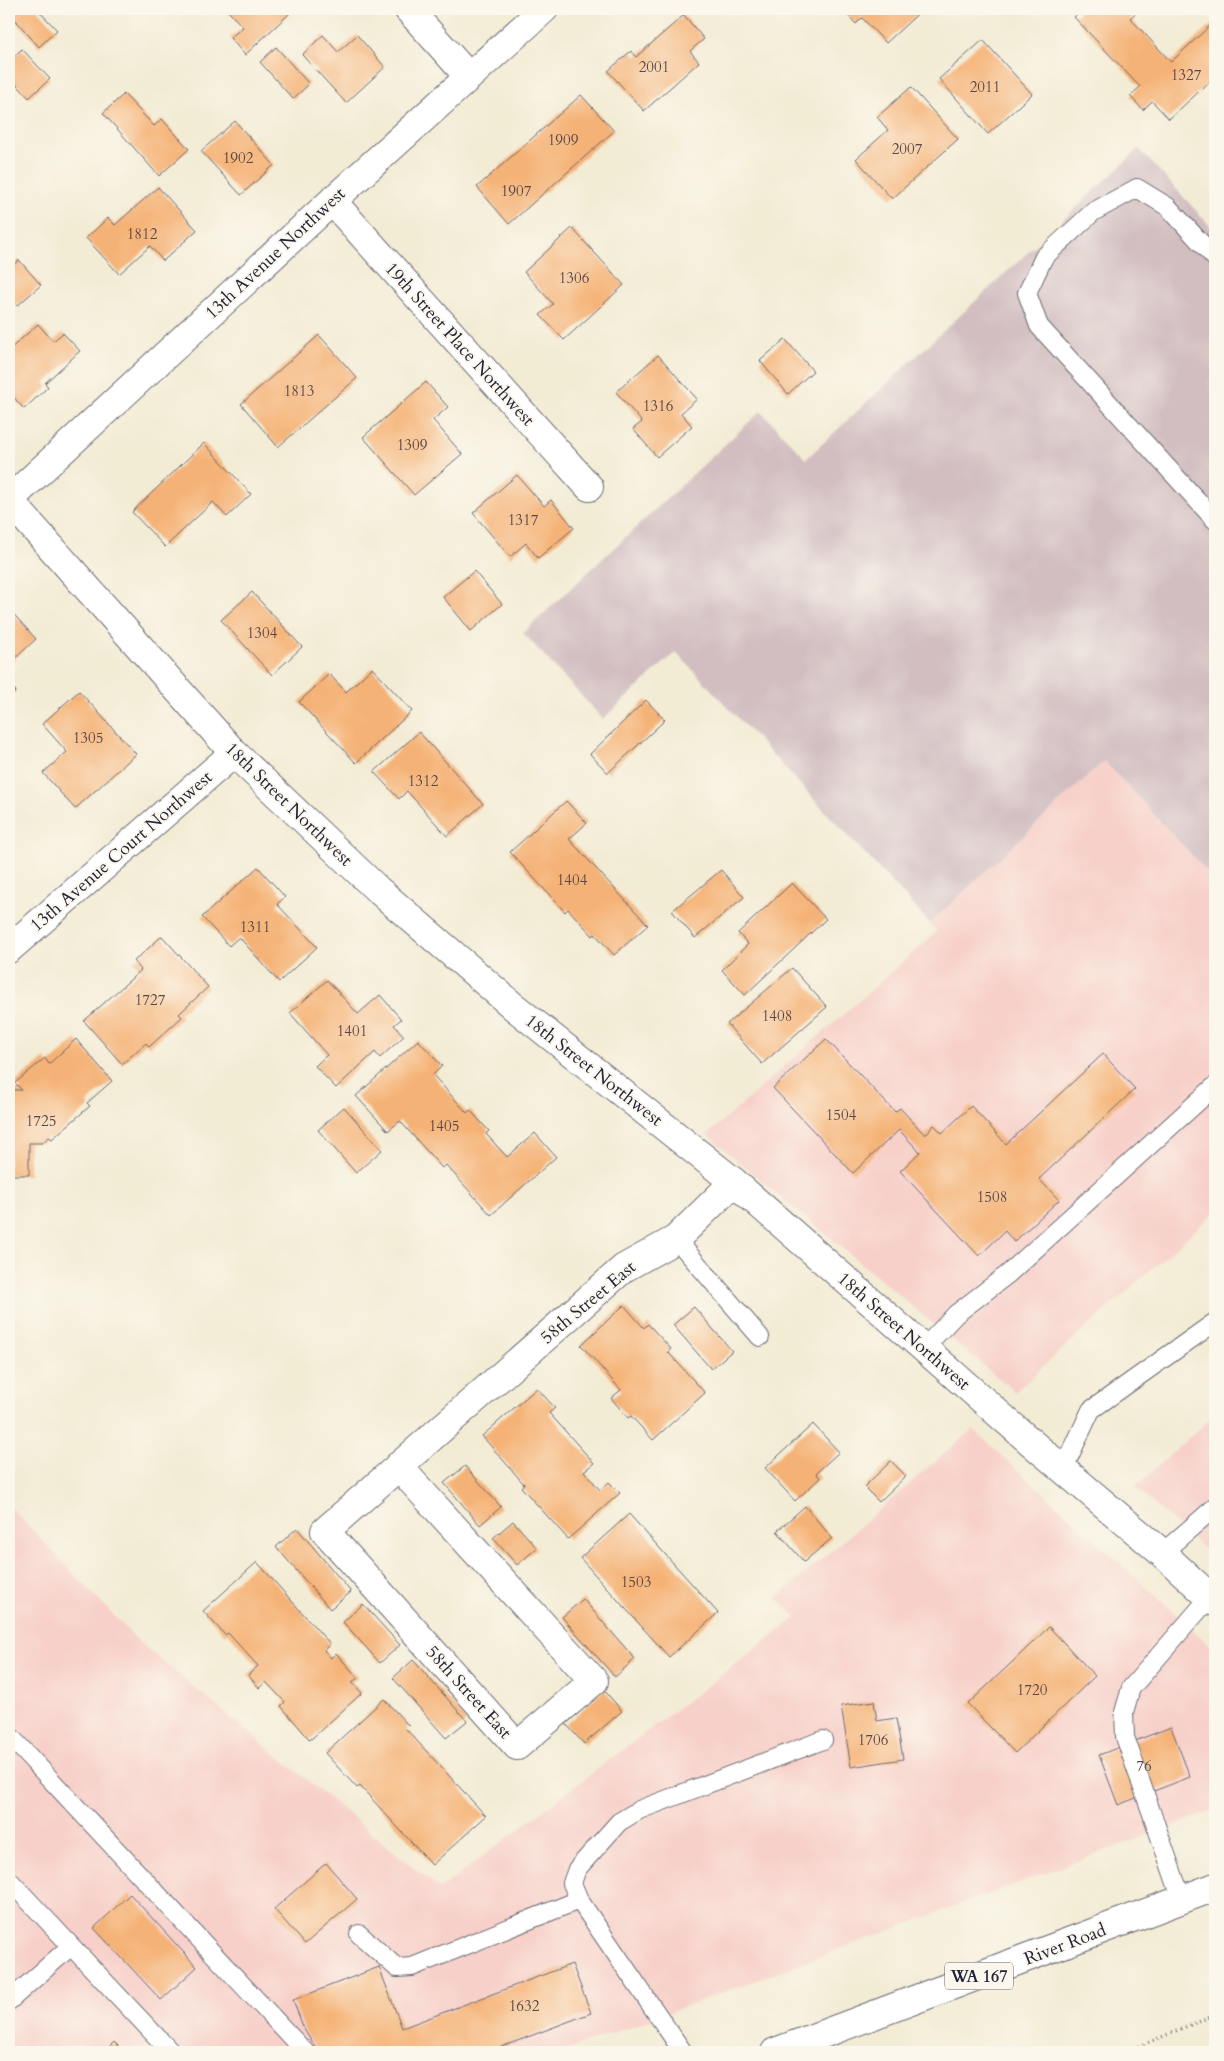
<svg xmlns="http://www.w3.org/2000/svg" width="1224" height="2061" font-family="Cardo,serif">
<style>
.built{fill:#f7d0c9}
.industrial{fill:#d2bec1}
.building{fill:#f5b276}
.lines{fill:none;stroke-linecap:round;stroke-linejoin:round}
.service-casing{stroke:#6b6971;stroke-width:20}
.minor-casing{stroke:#6b6971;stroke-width:30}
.tertiary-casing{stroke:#6b6971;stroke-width:30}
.primary-casing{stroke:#6b6971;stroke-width:30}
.path{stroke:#6b6971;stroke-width:3;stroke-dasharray:1 4;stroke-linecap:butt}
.service{stroke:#fff;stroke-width:18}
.minor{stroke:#fff;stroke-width:28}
.tertiary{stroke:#fff;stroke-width:28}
.primary{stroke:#fff;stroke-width:28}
.labels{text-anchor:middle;stroke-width:4;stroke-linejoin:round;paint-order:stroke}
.number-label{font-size:15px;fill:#57464a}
.shield{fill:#fbf7ec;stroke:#636270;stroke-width:1}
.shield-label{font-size:16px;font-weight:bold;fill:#22223b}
.street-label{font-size:18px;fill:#22223b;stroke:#fbf7ec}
</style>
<rect width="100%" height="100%" fill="#fbf7ec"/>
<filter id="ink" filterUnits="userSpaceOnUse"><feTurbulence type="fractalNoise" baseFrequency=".02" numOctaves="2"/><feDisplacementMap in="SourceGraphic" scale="10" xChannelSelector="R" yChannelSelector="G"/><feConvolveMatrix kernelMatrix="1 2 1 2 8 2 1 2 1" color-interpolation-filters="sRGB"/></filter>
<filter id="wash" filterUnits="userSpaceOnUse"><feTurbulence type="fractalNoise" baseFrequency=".0096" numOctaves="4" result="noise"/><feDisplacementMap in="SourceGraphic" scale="20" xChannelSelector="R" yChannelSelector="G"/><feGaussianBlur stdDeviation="1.12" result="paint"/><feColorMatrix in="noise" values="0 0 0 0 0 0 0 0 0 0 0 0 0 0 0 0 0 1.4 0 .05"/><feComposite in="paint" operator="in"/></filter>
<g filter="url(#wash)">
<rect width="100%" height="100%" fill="#f3ecd5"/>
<path class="built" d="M1104,761L1215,880V1212L1015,1392L707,1135L937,932L930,923Z
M1215,1414V1559L1135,1487Z
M973,1429L1215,1650V1810L562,2052H9V1506L141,1644L440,1889L796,1618L777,1598Z"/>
<path class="industrial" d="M1139,149L1215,231V880L1104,761L930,923L676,652L603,719L523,633L761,411L806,459Z"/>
<g id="blocks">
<path class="building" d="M18,9H37L57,30L39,47L11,15Z
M226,9H286L290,13L245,55L230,38L243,27Z
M842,9H923L886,43L862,18L856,24Z
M1083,9H1140L1130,18L1171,62L1215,21V77L1169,119L1152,101L1143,110L1130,96L1140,87L1074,17Z
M684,15L704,39L690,51L699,62L644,111L608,71L631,51L636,57Z
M323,35L338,52L357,35L385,67L346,103L302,55Z
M983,40L1032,94L988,134L939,79Z
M276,47L309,84L293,99L260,62Z
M22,49L50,79L29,98L9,76V61Z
M911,87L958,139L892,199L856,159L888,130L877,117Z
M124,94L154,126L162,119L189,149L159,176L103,113Z
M581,95L614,131L509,224L477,187Z
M235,121L274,165L241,195L201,151Z
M158,187L197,230L163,261L150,246L119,274L86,238L108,218L115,225Z
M572,228L624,285L564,340L540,315L553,304L524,272Z
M19,260L41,285L17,306L9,297V269Z
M38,324L53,341L63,333L80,351L45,383L48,387L24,409L9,392V350Z
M319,335L357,378L278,447L241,404Z
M785,339L813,371L788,394L760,361Z
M658,355L697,399L681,413L692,426L657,457L633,429L642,422L616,392Z
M426,382L448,407L433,420L462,454L414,495L363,437Z
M204,443L251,494L227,517L213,502L165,547L132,512Z
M517,475L544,506L551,500L574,528L538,558L526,543L510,557L473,513Z
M474,571L502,604L471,631L443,597Z
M252,592L302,647L272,675L221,620Z
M9,609L36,639L9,664Z
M372,668L412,711L356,763L299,702L329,674L346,692Z
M9,683L16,691L9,698Z
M79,691L136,754L75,809L43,773L67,752L42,724Z
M646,700L665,720L608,773L590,754Z
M419,732L483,804L447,836L407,791L399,799L374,772Z
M566,801L587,823L569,839L648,925L614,955L595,934L593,936L568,909L565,912L510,852Z
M258,867L285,897L277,904L317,947L279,982L239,937L229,946L202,917Z
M721,870L744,897L695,938L672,911Z
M792,883L826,919L745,995L722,970L748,944L738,933Z
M162,936L208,987L179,1014L182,1017L149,1047L146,1043L122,1064L84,1021L141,970L134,961Z
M792,968L827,1007L762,1064L727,1024Z
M327,980L358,1014L380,995L401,1019L394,1025L404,1036L380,1058L375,1052L336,1088L315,1066L327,1055L290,1013Z
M76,1039L112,1081L87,1103L90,1106L52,1139L49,1137L42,1143H29V1175H9V1090H22L15,1083L45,1058L49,1064Z
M826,1039L895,1112L900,1108L925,1135L934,1125L942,1133L971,1106L1006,1144L1103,1054L1135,1089L1039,1179L1059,1200L1014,1242L1005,1231L979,1256L900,1171L920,1152L899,1130L853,1173L773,1088Z
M418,1040L442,1066L433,1075L467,1113L470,1110L489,1131L486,1134L507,1157L535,1133L556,1157L491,1215L446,1165L442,1168L400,1121L388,1131L356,1096Z
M344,1107L382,1150L356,1173L318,1130Z
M624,1305L644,1328L648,1324L671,1349L668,1352L705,1393L653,1440L631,1416L628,1418L611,1398L621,1390L581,1345Z
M694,1307L732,1351L711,1369L673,1325Z
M537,1388L555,1408L549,1413L594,1463L584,1471L600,1490L609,1482L620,1493L568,1539L521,1487L524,1484L482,1436Z
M813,1424L839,1452L816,1473L820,1478L795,1501L765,1468Z
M891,1461L906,1476L879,1502L864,1487Z
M465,1466L501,1507L480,1525L444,1483Z
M805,1506L832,1538L804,1562L777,1531Z
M629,1514L718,1613L669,1657L580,1558Z
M513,1521L537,1548L517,1565L493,1538Z
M297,1528L351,1592L330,1609L276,1547Z
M257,1562L330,1644L324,1650L331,1658L336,1653L358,1678L352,1682L362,1693L310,1740L281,1706L285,1702L266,1682L259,1688L248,1675L258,1666L228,1633L225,1635L203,1611Z
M583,1599L635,1659L615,1677L562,1617Z
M363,1604L400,1645L380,1663L343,1622Z
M1049,1627L1095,1676L1015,1753L968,1704Z
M413,1660L467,1721L446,1738L393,1678Z
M604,1690L622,1711L584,1744L566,1724Z
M384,1699L409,1726L406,1729L486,1816L432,1865L360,1786L357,1788L325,1753Z
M874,1701L877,1721L896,1718L903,1759L851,1767L841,1706Z
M1171,1727L1190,1777L1118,1805L1099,1755Z
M326,1863L357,1899L305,1944L274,1909Z
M130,1894L197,1967L161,2000L94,1928Z
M572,1964L591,2013L488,2052H318L304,2029L293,2000L379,1967L402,2028Z
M114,2042L124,2052H104Z"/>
</g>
</g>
<g filter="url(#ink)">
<use href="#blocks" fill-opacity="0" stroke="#6b6971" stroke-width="1"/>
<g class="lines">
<g class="service-casing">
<path id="service" d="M1215,258L1168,207L1137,188L1093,212L1044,257L1027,293L1039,326L1215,520
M676,1239L760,1337
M924,1348L956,1314L1008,1274L1215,1086
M1063,1470L1091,1410L1215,1322
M1162,1553L1215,1507
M9,1735L305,2052
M9,1880L171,2052
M1182,1900L1125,1737L1124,1712L1131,1688L1210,1597
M359,1934L397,1968L412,1967L579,1900
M9,2001L71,1946
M683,2052L579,1900L572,1883L577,1869L619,1822L639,1810L823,1740"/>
</g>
<g class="minor-casing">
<path id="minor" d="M408,9L469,77
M332,201L589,487
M9,500L332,201L544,9
M9,949L234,753
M398,1466L594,1681L517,1746L325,1531L624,1268L676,1239L734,1182"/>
</g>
<g class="tertiary-casing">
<path id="tertiary" d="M9,500L234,753L377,889L513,1006L734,1182L1033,1444L1162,1553L1215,1602"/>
</g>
<g class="primary-casing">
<path id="primary" d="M775,2052L1215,1887"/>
</g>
<path class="path" d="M1125,2052L1215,2015"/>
<use href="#service" class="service"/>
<use href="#minor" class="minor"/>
<use href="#tertiary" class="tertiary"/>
<use href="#primary" class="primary"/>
</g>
</g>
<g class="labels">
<g class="number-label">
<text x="654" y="72">2001</text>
<text x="1186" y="80">1327</text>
<text x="985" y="92">2011</text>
<text x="563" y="145">1909</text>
<text x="907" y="154">2007</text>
<text x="238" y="163">1902</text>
<text x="516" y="196">1907</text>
<text x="142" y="239">1812</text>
<text x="574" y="283">1306</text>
<text x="299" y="396">1813</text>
<text x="658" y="411">1316</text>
<text x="412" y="450">1309</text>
<text x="523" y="525">1317</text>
<text x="262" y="638">1304</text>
<text x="88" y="743">1305</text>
<text x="423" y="786">1312</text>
<text x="572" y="885">1404</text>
<text x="255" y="932">1311</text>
<text x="150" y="1005">1727</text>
<text x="777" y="1021">1408</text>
<text x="352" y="1036">1401</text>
<text x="841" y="1120">1504</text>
<text x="41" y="1126">1725</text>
<text x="444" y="1131">1405</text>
<text x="992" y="1202">1508</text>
<text x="636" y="1587">1503</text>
<text x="1032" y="1695">1720</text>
<text x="873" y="1745">1706</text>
<text x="1144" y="1771">76</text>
<text x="524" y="2011">1632</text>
</g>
<rect class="shield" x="945" y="1962.5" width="68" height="27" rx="4"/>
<g class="shield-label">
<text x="979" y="1982">WA 167</text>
</g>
<g class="street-label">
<text transform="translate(275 253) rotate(-43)" y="6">13th Avenue Northwest</text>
<text transform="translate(460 344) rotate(48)" y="6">19th Street Place Northwest</text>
<text transform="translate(289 804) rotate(44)" y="6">18th Street Northwest</text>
<text transform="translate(121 851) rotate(-41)" y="6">13th Avenue Court Northwest</text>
<text transform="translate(594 1070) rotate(38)" y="6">18th Street Northwest</text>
<text transform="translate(588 1302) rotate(-40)" y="6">58th Street East</text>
<text transform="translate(904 1331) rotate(41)" y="6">18th Street Northwest</text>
<text transform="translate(469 1692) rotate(48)" y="6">58th Street East</text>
<text transform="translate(1065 1944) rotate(-21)" y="6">River Road</text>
</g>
</g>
<rect width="1224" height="2061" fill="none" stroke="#fbf7ec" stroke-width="30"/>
</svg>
